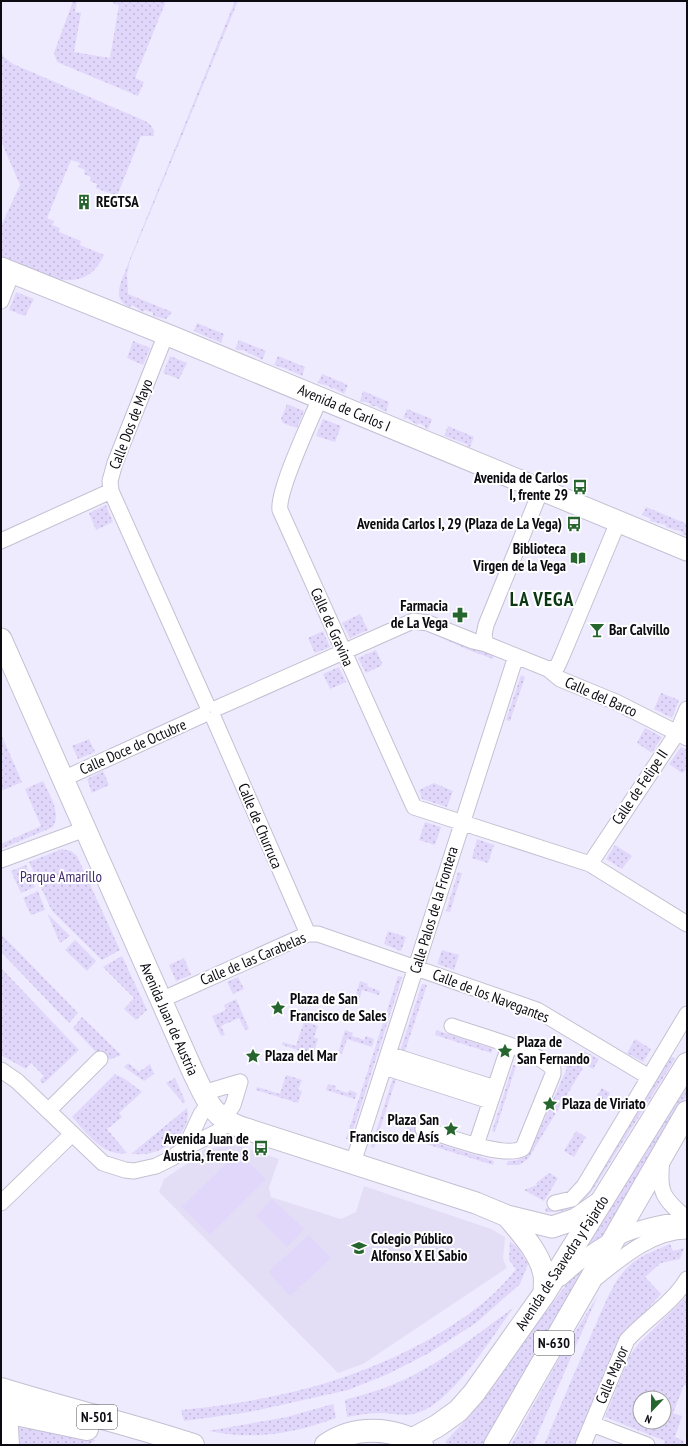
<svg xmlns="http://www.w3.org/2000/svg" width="688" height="1446" font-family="'PT Sans Narrow',sans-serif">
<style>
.built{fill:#e3def6}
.green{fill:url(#green-dots);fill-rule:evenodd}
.pitch{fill:#e0d7fb}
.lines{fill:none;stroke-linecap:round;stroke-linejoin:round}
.street-casing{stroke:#c4c0d2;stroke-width:17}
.secondary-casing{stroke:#c4c0d2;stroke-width:23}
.highway-casing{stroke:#c4c0d2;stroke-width:24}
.street{stroke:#fff;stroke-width:15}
.secondary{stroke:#fff;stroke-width:21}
.highway{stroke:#fff;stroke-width:22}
.labels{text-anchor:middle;stroke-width:4;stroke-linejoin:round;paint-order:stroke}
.shield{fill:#fff;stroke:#555458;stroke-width:1}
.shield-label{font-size:14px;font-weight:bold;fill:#0c0b11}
.poi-label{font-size:15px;font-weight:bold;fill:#0c0b11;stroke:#fff;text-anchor:start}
.street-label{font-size:15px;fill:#0c0b11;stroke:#fff}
.park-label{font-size:15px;fill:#422c6c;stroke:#fff}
.district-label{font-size:19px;font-weight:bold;letter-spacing:1px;fill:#0b3813;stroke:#fff}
</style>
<defs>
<pattern id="green-dots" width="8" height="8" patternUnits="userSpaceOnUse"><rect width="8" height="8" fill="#e0d7fb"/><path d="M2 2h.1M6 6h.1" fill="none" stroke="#bfb7d6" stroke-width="1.8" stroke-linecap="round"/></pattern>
</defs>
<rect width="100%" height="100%" fill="#efebfe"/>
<path class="built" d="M236,1145L279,1159L269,1187L271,1197L341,1219L356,1212L364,1186L491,1229L505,1237L503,1259L507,1268L363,1364L338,1373L159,1192L164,1179L194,1159L204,1149Z"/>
<path class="green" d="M73,1H77L75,12L81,13L74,52L110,58L119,5L113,4L114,1H166L135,78L144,82L138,96L57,62L54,53Z
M235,1H238L130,261L127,274L128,294L172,312L166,319L153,316V313L145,310L143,312L132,305L129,307C109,298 124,278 129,261Z
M1,51L4,57L13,64L145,121C152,125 154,128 154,136H141L117,196L96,188L97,184L90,181L91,177L84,174L85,170L78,167L80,163L71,160L47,218L54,221L52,225L60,228L59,232L81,241L80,245L104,255C83,302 35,271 1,257V226L20,185L1,141Z
M16,292L34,299L25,316L9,310Z
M197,323L224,334L221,343L194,331Z
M239,340L266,351L262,360L250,353L249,354L246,351L235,349Z
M133,341L150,348L143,365L127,358Z
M170,356L187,363L179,379L163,373Z
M278,356L305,367L302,376L287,369L274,365Z
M322,374L348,385L344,394L334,388L332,389L329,386L318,383Z
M363,391L389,402L386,412L376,406H371L370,403L360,401Z
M287,404L304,411L297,428L283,423L281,419Z
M407,409L432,419L428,429L425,428V426L419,423L417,425L407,418L403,419Z
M323,419L341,426L335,442L316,436Z
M448,426L474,437L470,447L467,446V444L444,436Z
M106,505L113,522L96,530L89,513Z
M646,507L687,524V536L682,534L683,532L666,527V525L650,521L651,519L642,515Z
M360,614L368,630L350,638L342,623Z
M421,626L494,655L493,659L466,649L420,628Z
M323,631L330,647L315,653L308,638Z
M376,650L382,663L381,666L366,673L358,658Z
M339,667L346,682L330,689L323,674Z
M521,675L525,677L510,721L506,720Z
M661,693L679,700L672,718L654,709Z
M645,728L662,737L652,753L637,743Z
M1,734L22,782L1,791Z
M89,739L95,752L78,759L72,746Z
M681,747L687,750V770L682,773L669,764Z
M103,771L109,785L92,793L87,779Z
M43,781C50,796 61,811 53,827L1,849V844L41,826L25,789Z
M434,783L453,791L447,807L422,799L419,790Z
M425,822L441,827L435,845L419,840Z
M477,839L494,845L488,863L472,858Z
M615,845L632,856L622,869L606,859Z
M62,849L71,851L77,856L120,950L102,960L52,911L29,862Z
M26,865L35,887L21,893L11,871Z
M458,872L462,873L450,912L446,911Z
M38,891L45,910L31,915L23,898Z
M47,913L70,936L60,943Z
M388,931L406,937L401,951L384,944Z
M1,934L78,1013L69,1023L1,952Z
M75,940L96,961L87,971L65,950Z
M442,950L459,955L454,970L437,964Z
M122,956L147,1010L136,1020L124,1009L134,998L103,967Z
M184,958L191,975L176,981L169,965Z
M1,968L79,1050L43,1084L40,1080L44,1076L31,1063L26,1069L1,1055Z
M398,976L402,977L350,1140L346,1139Z
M238,977L244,989L233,994L227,982Z
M360,981L368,984L367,986L380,991L379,995L362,990L358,1005L353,1004Z
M422,984L427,985L404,1054L401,1048Z
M236,999L249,1029L245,1030L239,1018L221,1026L225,1035L221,1036L212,1016L226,1010L224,1005Z
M82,1017L121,1055L111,1059L102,1058L73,1028Z
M304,1021L318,1026L314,1037L318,1039L313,1055L282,1045L283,1042L296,1046Z
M345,1030L353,1033L352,1036L364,1040L366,1036L374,1039L372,1047L347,1039L342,1054L338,1053Z
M436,1030L493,1049L491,1053L435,1035Z
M635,1039L651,1049L643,1062L627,1053Z
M584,1051L599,1059L593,1069L578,1060Z
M669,1055L675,1059L592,1191C577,1209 568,1212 545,1212L546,1208L560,1207Z
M566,1061L575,1066L577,1064L583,1068L528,1159L519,1165H506L508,1161C520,1161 525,1157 532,1147L567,1068L563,1065Z
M128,1063L139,1072L150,1064L154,1074L144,1081L124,1067Z
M513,1065L516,1066L495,1132L492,1131Z
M115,1074L125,1079L142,1092L119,1113L122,1117L107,1129L127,1153C104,1158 85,1131 72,1117Z
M286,1075L302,1080L298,1090L302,1091L298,1103L256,1090L257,1087L280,1094Z
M175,1078L185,1101L184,1104L166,1083Z
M393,1078L396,1079L374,1148L371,1147Z
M687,1079V1095L609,1231L584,1249Z
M328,1084L336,1086L335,1089L348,1093L349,1090L357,1093L355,1099L326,1090Z
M602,1088L610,1093L599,1112L590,1107Z
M187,1108C192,1128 172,1147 154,1152C147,1155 139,1154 131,1154Z
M411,1115L422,1119L417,1137L494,1161L493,1165L404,1137Z
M576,1131L586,1137L574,1157L564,1151Z
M549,1173L558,1178L544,1201L524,1190L537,1185L536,1183Z
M510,1241L518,1248L528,1264L520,1284L476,1323L429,1353L388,1374L348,1390L249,1412L184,1421L181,1410C274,1401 359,1381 440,1333C469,1315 495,1297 516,1269L509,1260Z
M670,1244L673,1251L684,1248L680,1259L661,1263L645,1277L661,1294L621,1338L575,1445H544C561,1404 578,1364 596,1324C605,1304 613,1280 630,1265C641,1255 656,1250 670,1244Z
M588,1263L482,1445H448L445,1442L471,1414L571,1278Z
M598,1295L533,1445H511L565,1348Z
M687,1296V1386L684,1385L673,1413L682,1416L675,1437L684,1441L683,1443L687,1445H667L664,1444L665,1441L605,1417L629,1357L638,1344ZM640,1398H664V1422H640Z
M513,1308C492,1337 451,1404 417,1413C404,1417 393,1413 381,1413C369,1413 358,1415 347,1417L345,1400C361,1395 377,1391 392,1385C436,1367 475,1336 513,1308Z
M333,1404L336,1418C292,1434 255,1440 208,1431L287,1417Z
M18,1424L96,1440L88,1445H20Z"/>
<path class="pitch" d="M238,1152L266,1179L210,1235L182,1207Z
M272,1199L304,1229L287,1247L256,1216Z
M309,1235L331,1258L290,1296L268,1272Z"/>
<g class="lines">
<g class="street-casing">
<path id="street" d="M1,301L12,273
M320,398C311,420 277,491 280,510L414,807L590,864L687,924
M111,491L207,705
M1,541L111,491L110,481L115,463L166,334
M486,644L484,635L486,625L541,490
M548,669L557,667L562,656L618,522
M217,708L413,621L428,623L473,641L486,644L548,669L560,679L616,702L687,738
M214,719L308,934
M63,779L203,715
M1,860L85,829
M590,864L677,733L687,709
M161,1000L301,937L308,934H318L537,1010L649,1077
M388,1054L495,1088
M384,1067L490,1101
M1,1070L17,1081L103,1163L125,1170L134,1171L156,1166L172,1158L185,1148L217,1132L228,1122
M203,1093L240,1082
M48,1111L100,1059
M224,1119L233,1105L240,1082
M423,1129C444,1135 506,1160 523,1148L553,1074V1069C537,1050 477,1035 452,1026
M476,1145L509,1046
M185,1148L201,1114L209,1104
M662,1160C658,1193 663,1198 687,1219
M353,1163L516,656
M1,1203L72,1134
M555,1203L572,1199L584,1186L687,1014
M561,1278C603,1239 630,1227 687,1219
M596,1278C621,1258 652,1231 687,1231
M592,1424L647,1445
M583,1445L627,1340C646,1319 673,1303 687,1279"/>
</g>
<g class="secondary-casing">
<path id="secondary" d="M1,268L175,338L687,550
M1,639L193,1072C207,1100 210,1115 240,1127L476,1203L507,1216L552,1227L576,1219L602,1201
M507,1216C521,1233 540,1253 544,1275C545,1281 544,1288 544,1294"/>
</g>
<g class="highway-casing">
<path id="highway" d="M1,1389C65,1409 130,1424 193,1445
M1,1411L87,1429
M1,1418L7,1428L8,1445
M413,1439L437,1426L458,1411L474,1393L544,1294L687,1064
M326,1445C355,1425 393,1427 422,1445
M495,1445L687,1112"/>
</g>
<use href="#street" class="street"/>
<use href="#secondary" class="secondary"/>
<use href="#highway" class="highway"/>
</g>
<defs>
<g id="building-bare" transform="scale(1.2)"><path d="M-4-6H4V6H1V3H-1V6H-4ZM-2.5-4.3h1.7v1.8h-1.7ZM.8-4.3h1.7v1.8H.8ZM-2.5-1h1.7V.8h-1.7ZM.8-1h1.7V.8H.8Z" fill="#26652e" stroke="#fff" stroke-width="2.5" paint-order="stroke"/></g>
<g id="bus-bare" transform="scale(1.2)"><path d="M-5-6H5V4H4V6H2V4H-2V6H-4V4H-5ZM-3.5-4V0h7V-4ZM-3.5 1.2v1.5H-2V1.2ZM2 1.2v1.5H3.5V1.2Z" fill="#26652e" stroke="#fff" stroke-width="2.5" paint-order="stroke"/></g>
<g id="library-bare" transform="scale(1.2)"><path d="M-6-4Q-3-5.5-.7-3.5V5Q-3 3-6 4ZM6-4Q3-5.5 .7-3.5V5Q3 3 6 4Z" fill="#26652e" stroke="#fff" stroke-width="2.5" paint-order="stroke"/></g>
<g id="pharmacy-bare" transform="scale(1.2)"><path d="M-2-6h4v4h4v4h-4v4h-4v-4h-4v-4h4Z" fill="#26652e" stroke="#fff" stroke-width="2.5" paint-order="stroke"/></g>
<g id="bar-bare" transform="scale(1.2)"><path d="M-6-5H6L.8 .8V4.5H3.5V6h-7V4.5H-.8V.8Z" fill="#26652e" stroke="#fff" stroke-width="2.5" paint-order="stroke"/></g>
<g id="sight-bare" transform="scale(1.2)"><path d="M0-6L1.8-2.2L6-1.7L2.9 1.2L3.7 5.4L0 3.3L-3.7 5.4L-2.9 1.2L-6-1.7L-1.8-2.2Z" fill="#26652e" stroke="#fff" stroke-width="2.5" paint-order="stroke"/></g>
<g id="school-bare" transform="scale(1.2)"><path d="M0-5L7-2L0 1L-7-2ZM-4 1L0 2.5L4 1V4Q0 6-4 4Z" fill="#26652e" stroke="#fff" stroke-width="2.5" paint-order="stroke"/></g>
</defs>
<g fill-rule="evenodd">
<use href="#building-bare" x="84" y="202"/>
<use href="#bus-bare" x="580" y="487"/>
<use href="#bus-bare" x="574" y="524"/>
<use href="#library-bare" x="578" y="558"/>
<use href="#pharmacy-bare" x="460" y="615"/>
<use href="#bar-bare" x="597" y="630"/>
<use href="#sight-bare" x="278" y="1008"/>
<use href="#sight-bare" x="505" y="1051"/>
<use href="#sight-bare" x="253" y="1056"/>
<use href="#sight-bare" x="550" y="1104"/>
<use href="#sight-bare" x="451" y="1129"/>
<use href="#bus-bare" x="261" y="1148"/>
<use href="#school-bare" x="359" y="1248"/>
</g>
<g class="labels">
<g class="shield">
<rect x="534" y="1331" width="40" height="24" rx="3"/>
<rect x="77" y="1405" width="40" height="24" rx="3"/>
</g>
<g class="shield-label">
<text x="554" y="1348">N-630</text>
<text x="97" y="1422">N-501</text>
</g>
<g class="poi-label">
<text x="96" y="207">REGTSA</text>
<text x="568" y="483" text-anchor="end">Avenida de Carlos<tspan x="568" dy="17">I, frente 29</tspan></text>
<text x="562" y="529" text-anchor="end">Avenida Carlos I, 29 (Plaza de La Vega)</text>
<text x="566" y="554" text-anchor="end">Biblioteca<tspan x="566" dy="17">Virgen de la Vega</tspan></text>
<text x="448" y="611" text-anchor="end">Farmacia<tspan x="448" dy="17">de La Vega</tspan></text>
<text x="609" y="635">Bar Calvillo</text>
<text x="290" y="1004">Plaza de San<tspan x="290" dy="17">Francisco de Sales</tspan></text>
<text x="517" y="1047">Plaza de<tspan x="517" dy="17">San Fernando</tspan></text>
<text x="265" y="1061">Plaza del Mar</text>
<text x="562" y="1109">Plaza de Viriato</text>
<text x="439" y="1125" text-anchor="end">Plaza San<tspan x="439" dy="17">Francisco de Asís</tspan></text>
<text x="249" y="1144" text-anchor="end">Avenida Juan de<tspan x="249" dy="17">Austria, frente 8</tspan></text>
<text x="371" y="1244">Colegio Público<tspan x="371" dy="17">Alfonso X El Sabio</tspan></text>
</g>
<g class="street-label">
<text transform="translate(344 408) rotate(23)" y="5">Avenida de Carlos I</text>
<text transform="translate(131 424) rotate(-69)" y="5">Calle Dos de Mayo</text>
<text transform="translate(332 627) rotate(66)" y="5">Calle de Gravina</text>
<text transform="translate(601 697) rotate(24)" y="5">Calle del Barco</text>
<text transform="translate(133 747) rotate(-24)" y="5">Calle Doce de Octubre</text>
<text transform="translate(640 787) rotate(-56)" y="5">Calle de Felipe II</text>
<text transform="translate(260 826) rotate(67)" y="5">Calle de Churruca</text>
<text transform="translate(434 910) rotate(-73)" y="5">Calle Palos de la Frontera</text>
<text transform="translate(253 959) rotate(-23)" y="5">Calle de las Carabelas</text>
<text transform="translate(491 996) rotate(21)" y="5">Calle de los Navegantes</text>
<text transform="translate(169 1019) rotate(66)" y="5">Avenida Juan de Austria</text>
<text transform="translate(562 1263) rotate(-57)" y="5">Avenida de Saavedra y Fajardo</text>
<text transform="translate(612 1375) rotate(-67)" y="5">Calle Mayor</text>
</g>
<g class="park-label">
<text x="61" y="882">Parque Amarillo</text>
</g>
<g class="district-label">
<text x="542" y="606">LA VEGA</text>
</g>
</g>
<rect width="688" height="1446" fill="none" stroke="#0c0b11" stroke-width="4"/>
<g transform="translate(652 1410) rotate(202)"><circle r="19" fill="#ffffff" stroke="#9e9da0"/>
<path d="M0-3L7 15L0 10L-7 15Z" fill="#26652e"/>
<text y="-6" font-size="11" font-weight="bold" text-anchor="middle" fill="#0c0b11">N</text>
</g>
</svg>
